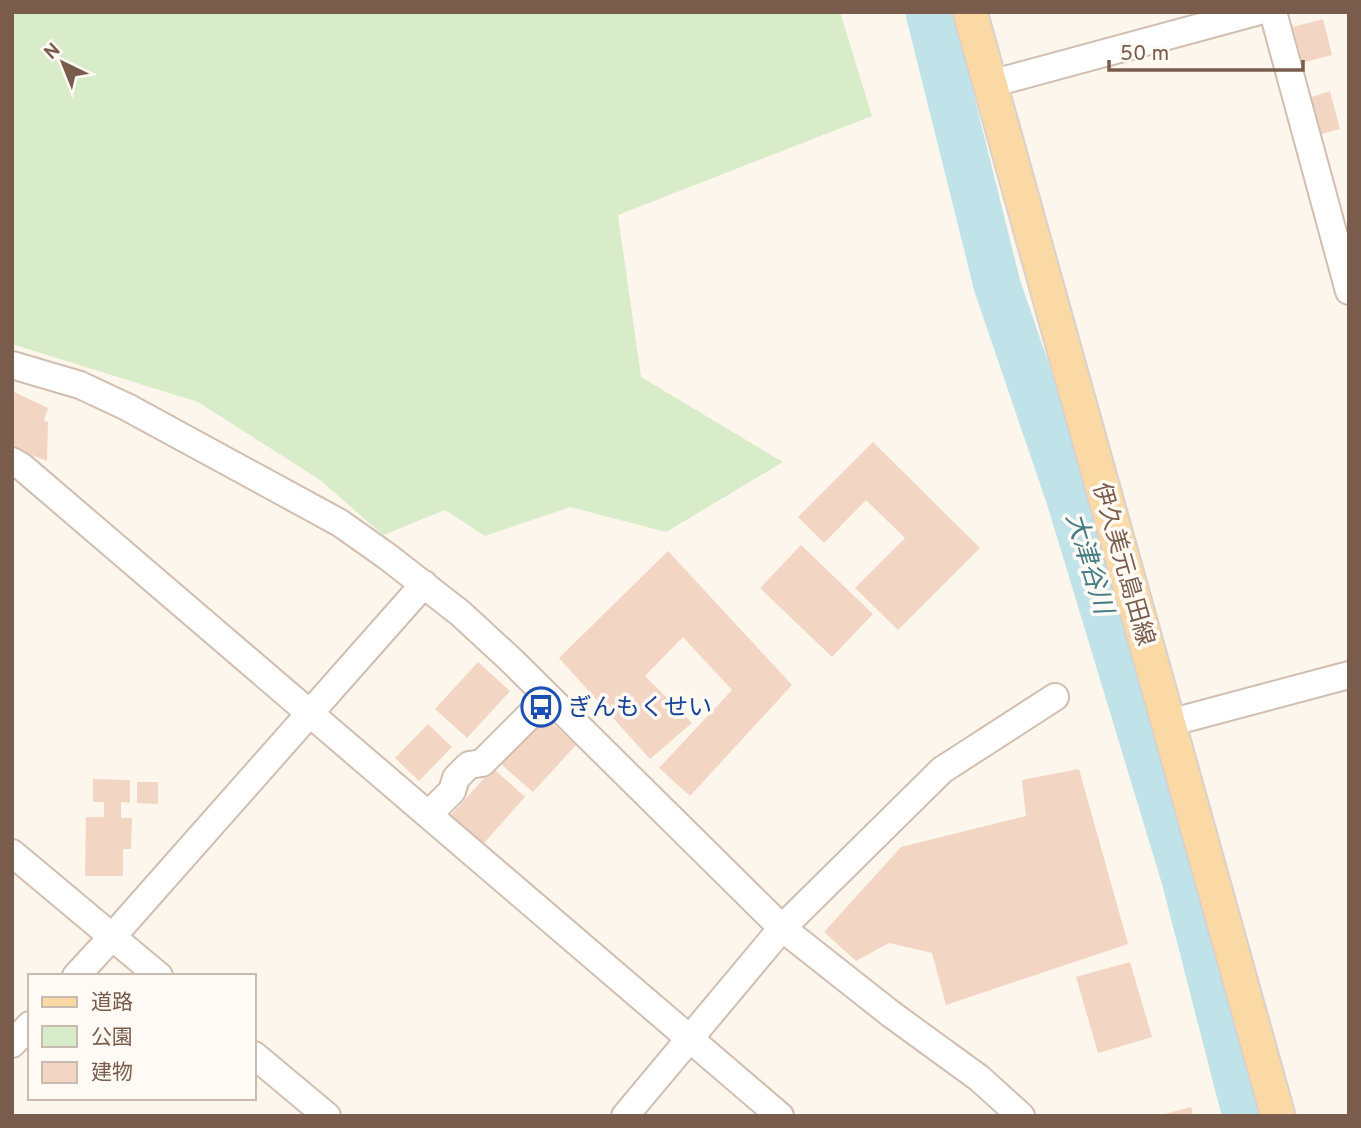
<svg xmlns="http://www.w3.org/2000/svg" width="1361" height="1128" font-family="Overpass,'Noto Sans JP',sans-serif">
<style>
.green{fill:#d8ecc9}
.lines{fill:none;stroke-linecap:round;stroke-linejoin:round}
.river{stroke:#bfe3e8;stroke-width:47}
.building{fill:#f3d5c3}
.minor-casing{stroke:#d1beb0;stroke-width:30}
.major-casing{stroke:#dad1cd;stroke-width:37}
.minor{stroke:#fff;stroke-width:26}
.major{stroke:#fbd9a5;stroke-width:33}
.labels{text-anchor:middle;stroke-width:7;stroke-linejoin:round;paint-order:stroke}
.street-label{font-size:24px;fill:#7a5c4d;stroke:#fffaf3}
.transit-label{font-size:24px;fill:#164399;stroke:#fffaf3;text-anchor:start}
.water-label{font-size:26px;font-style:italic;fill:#437c86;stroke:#fffaf3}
</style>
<rect width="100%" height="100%" fill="#fdf6ec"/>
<path class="green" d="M12,12H840L872,116L618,215L641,377L783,462L666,532L570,507L485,536L445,510L383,535L320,480L198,402L12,344Z"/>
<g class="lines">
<path class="river" d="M929,12L997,285L1070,499L1185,879L1246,1116"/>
</g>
<path class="building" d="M1323,19L1332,55L1302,63L1293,27Z
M1330,91L1340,129L1319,135L1309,98Z
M12,391L48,408L44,420L48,422L47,461L12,447Z
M873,442L980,548L898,630L855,588L905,538L866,500L824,543L798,517Z
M801,545L873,614L832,657L760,588Z
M668,551L792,685L690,796L659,768L732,690L683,637L645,676L692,723L650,759L559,658Z
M478,662L510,691L467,738L435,709Z
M544,716L576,745L533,792L501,764Z
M428,724L452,747L419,781L395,758Z
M493,768L525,797L483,844L451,815Z
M1079,769L1128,944L946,1005L932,953L889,943L856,961L824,932L901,847L1026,816L1022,780Z
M93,779L130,780V803L121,802V818H132L131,849H123V876H85L86,817H104V802H93Z
M137,782H158V804L137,803Z
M1130,962L1152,1037L1098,1053L1076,977Z
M1191,1107L1193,1116H1161V1115Z"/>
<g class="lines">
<g class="minor-casing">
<path id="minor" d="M1273,12L1349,291
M990,84L1256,12
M12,365L80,385L127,407L340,523L388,557L460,613L511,660L782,928L891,1014L979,1078L1021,1116
M12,461L21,466L780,1116
M1169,723L1349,675
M429,814L452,791L456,778L469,765L482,763L548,697
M12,853L159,976
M76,976L112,937L424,584
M12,1044L30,1025
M254,1055L327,1116
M625,1116L782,928L942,770L1055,697"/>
</g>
<g class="major-casing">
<path id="major" d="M970,12L1278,1116"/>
</g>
<use href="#minor" class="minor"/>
<use href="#major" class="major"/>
</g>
<defs>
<g id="bus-ring" transform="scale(2.0125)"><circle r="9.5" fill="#fffaf3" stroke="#1a4fb4" stroke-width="1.5"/><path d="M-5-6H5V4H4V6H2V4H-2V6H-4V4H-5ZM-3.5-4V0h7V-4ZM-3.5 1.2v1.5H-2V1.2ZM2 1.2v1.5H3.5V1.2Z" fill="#1a4fb4"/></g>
</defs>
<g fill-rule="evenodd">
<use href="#bus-ring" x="541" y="707"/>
</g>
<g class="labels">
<g class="street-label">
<text transform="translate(1124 564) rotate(74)" y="8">伊久美元島田線</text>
</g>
<g class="transit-label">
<text x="568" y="715">ぎんもくせい</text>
</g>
<g class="water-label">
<text transform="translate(1090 563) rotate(73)" y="9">大津谷川</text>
</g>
</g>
<rect width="1361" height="1128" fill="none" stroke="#7a5c4d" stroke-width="28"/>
<rect x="28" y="974" width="228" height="126" fill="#fffaf3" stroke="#cabbb1" stroke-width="2"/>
<rect x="42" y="997" width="35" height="10" fill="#fbd9a5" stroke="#cabbb1" stroke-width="2"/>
<text x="91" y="1009" font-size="21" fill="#7a5c4d">道路</text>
<rect x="42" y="1026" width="35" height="21" fill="#d8ecc9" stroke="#cabbb1" stroke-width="2"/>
<text x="91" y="1044" font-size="21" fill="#7a5c4d">公園</text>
<rect x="42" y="1062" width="35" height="21" fill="#f3d5c3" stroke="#cabbb1" stroke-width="2"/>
<text x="91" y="1079" font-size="21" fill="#7a5c4d">建物</text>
<g transform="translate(63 63) rotate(317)" stroke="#fffaf3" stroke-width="5" paint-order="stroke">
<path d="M0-5L12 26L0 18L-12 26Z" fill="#7a5c4d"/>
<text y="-10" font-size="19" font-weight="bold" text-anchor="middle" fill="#7a5c4d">N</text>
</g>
<path d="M1109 60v10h194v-10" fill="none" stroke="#7a5c4d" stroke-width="3.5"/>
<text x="1120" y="60" font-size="21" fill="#7a5c4d" stroke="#fffaf3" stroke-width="5" paint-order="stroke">50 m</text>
</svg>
